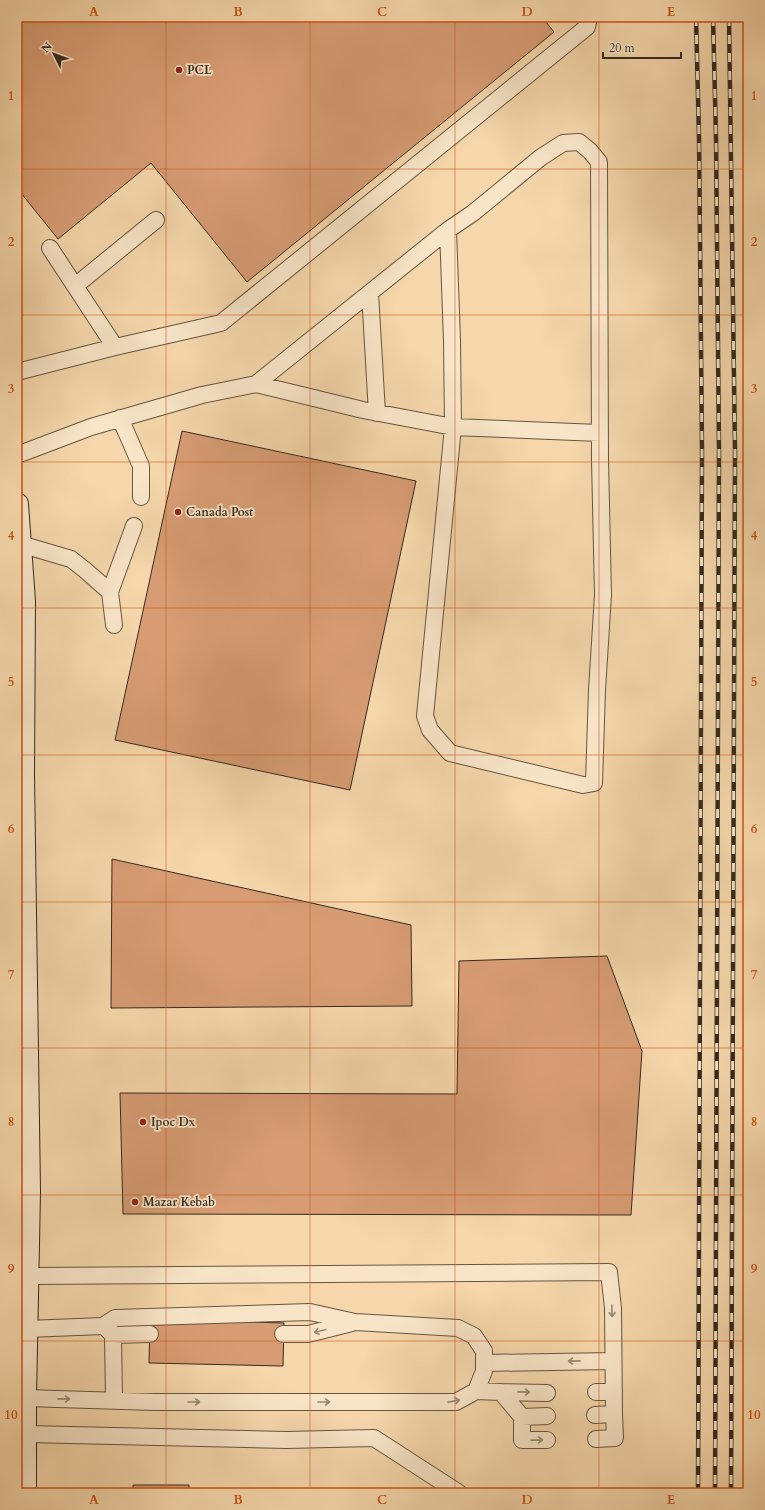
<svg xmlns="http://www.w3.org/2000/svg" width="765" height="1510" font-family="Cardo,serif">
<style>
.building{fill:#d79c74;stroke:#352a1e}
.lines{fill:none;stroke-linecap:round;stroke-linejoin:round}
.service-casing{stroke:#655541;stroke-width:18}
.secondary-casing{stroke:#352a1e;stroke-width:24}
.service{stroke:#f8e5c8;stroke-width:16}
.secondary{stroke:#f8e5c8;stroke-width:22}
.rail-casing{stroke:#352a1e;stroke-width:4.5}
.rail{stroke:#f8e5c8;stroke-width:3;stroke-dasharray:9;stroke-linecap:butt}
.oneway{stroke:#968873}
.grid{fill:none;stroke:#cd520f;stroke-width:1;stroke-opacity:0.55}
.poi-dot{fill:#8f2418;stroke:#f8e5c8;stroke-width:1.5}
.labels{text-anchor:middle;stroke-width:3.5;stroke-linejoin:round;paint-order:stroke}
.poi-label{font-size:12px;font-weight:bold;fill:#352a1e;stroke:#f8e5c8;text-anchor:start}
.neatline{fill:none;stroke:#cd520f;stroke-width:1.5}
.grid-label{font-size:13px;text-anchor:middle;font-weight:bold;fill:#cd520f}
</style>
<rect width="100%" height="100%" fill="#f5d7ab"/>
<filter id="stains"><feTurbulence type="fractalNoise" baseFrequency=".005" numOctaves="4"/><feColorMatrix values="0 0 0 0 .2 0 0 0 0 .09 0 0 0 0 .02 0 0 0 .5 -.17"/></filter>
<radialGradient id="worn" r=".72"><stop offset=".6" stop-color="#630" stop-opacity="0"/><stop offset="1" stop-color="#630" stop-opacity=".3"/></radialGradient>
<path class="building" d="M17,17H542L554,32L247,282L151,163L58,239L17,188Z
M182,431L416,481L350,790L115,740Z
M112,859L411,925L412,1006L111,1008Z
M607,956L642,1051L631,1215L123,1214L120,1093L457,1094L459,961Z
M150,1319L284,1323L283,1366L149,1363Z
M133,1485H189V1493H133Z"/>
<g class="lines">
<g class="service-casing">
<path id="service" d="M579,142L590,151L599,162L600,460L603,595L597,690L594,783L583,785L450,753L430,730L425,716L453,427L452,340L448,230L473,213L540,158L563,143Z
M50,248L115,347
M75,286L156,220
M370,293L377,413
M17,372L115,347L221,323L587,27L589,17
M256,384L448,230
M120,418L141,466V497
M17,455L91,427L202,395L256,384L363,410L453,427L599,433
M20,544L71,559L85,570L110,592L114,625
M110,592L134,526
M28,1276L609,1272L613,1308L614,1414L595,1415
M106,1328L113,1335L150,1334
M283,1334H308L352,1323
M113,1335L114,1400
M484,1363L613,1361
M476,1391L501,1392L522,1417L547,1416
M501,1392L547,1393
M596,1392H614
M25,1398L155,1402H456L476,1391L484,1371V1351L474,1336L458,1328L355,1322L310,1312L115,1318L103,1326L27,1329
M522,1417V1440H547
M26,1434L286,1440L374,1438L459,1493
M596,1439L615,1438L614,1414"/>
</g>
<g class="secondary-casing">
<path id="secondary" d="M17,504L24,601L23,775L29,1192L25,1398V1493"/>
</g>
<use href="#service" class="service"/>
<use href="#secondary" class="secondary"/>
<g class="rail-casing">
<path id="rail" d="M696,17L699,137L702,451L698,1493
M713,17L716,138L719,451L715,1493
M729,17L735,451L731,1493"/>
</g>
<use href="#rail" class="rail"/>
</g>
<defs><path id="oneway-shaft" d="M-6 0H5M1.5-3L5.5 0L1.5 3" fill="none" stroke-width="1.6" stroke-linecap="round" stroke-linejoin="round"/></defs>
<g class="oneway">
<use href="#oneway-shaft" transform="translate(612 1311) rotate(89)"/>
<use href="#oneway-shaft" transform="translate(320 1331) rotate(165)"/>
<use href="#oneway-shaft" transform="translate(574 1361) rotate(179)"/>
<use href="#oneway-shaft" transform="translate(524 1392) rotate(1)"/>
<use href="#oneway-shaft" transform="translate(64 1399) rotate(1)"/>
<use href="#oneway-shaft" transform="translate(454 1401) rotate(-11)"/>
<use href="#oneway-shaft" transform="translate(194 1402)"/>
<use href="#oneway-shaft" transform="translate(324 1402)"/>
<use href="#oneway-shaft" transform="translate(537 1440) rotate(-1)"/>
</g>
<path class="grid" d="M166,17V1493M310,17V1493M455,17V1493M599,17V1493M17,169H748M17,315H748M17,462H748M17,608H748M17,755H748M17,902H748M17,1048H748M17,1195H748M17,1341H748"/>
<g class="poi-dot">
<circle cx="179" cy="70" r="4"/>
<circle cx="178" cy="512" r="4"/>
<circle cx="143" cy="1122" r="4"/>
<circle cx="135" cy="1202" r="4"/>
</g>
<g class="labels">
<g class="poi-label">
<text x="187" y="74">PCL</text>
<text x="186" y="516">Canada Post</text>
<text x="151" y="1126">Ipoc Dx</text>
<text x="143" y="1206">Mazar Kebab</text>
</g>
</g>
<rect width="765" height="1510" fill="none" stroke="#f5d7ab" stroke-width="44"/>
<g transform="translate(54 54) rotate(312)" stroke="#f8e5c8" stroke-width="3" paint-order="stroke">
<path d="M0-3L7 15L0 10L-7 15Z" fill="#352a1e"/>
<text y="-6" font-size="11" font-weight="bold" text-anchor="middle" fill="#352a1e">N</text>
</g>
<path d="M603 52v6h78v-6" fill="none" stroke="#352a1e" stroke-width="2"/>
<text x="609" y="52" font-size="12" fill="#352a1e" stroke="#f8e5c8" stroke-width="3" paint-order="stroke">20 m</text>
<rect x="22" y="22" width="721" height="1466" class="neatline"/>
<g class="grid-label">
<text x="94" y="16">A</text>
<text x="238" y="16">B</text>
<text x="382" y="16">C</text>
<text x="527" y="16">D</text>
<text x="671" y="16">E</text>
<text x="11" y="100">1</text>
<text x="754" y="100">1</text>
<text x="11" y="246">2</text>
<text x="754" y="246">2</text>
<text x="11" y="393">3</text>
<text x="754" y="393">3</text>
<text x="11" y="540">4</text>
<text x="754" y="540">4</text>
<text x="11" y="686">5</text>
<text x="754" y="686">5</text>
<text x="11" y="833">6</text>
<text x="754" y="833">6</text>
<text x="11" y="979">7</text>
<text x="754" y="979">7</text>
<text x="11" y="1126">8</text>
<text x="754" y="1126">8</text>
<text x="11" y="1273">9</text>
<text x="754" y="1273">9</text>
<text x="11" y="1419">10</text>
<text x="754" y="1419">10</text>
<text x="94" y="1504">A</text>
<text x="238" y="1504">B</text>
<text x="382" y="1504">C</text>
<text x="527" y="1504">D</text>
<text x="671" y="1504">E</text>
</g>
<rect width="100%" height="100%" filter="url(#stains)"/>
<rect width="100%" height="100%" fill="url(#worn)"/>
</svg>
